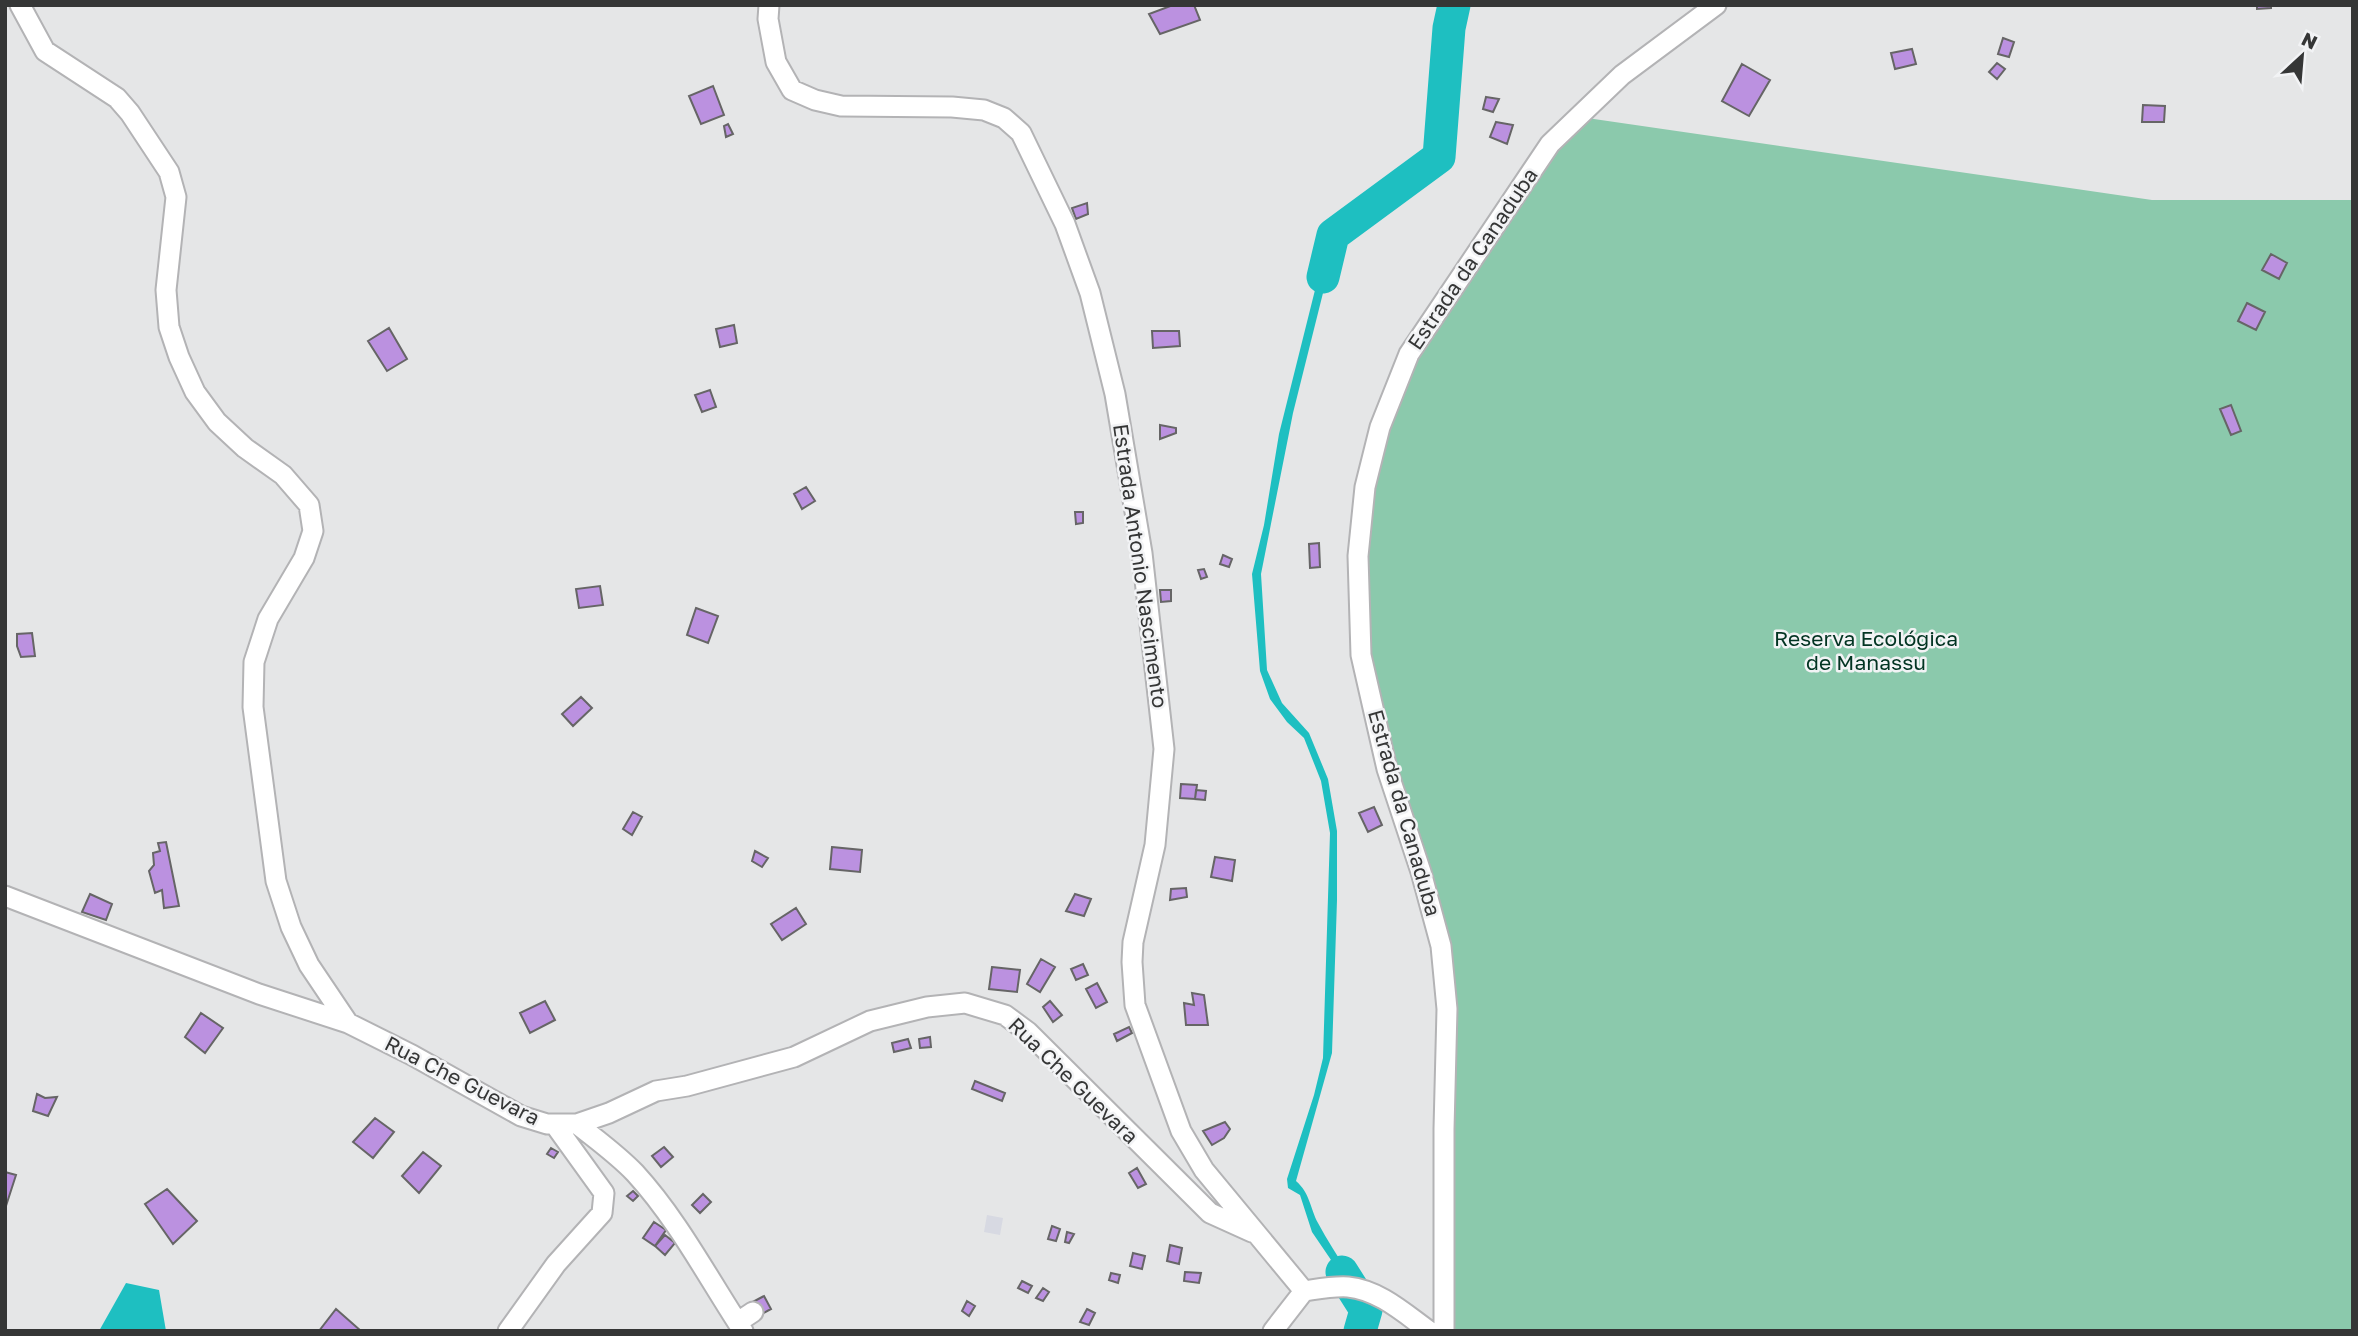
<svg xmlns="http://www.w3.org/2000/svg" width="2358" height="1336" font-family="'Golos Text',sans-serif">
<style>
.built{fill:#d7d9e2}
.green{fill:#8bc9ac}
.water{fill:#1ebfc1}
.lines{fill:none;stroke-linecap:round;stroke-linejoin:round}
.river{stroke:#1ebfc1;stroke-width:33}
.building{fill:#bb91e0;stroke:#666566;stroke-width:2}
.street-casing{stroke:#b3b3b5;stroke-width:23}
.street{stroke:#fff;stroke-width:19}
.labels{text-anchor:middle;stroke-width:5;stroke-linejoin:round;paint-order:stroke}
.street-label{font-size:21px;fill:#353636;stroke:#f2f3f5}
.park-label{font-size:21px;fill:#023422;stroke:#f2f3f5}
</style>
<rect width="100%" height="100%" fill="#e5e6e7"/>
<path class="built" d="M987,1215L1003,1218L1000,1235L984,1232Z"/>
<path class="green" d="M1587,118L2152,200H2353V1331H1447L1453,1016L1385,744L1365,650L1364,576L1370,486L1413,358L1557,150Z"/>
<path class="water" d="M1330,230L1337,237L1293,413L1261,574L1267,670L1282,703L1309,733L1328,779L1337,831V900L1332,1053L1296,1181C1310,1193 1310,1208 1318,1223C1335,1255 1358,1284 1373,1317L1359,1307L1344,1279L1312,1232L1300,1195L1288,1188L1287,1179L1314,1095L1323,1058L1330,833L1321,781L1304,738L1287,722L1270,699L1260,671L1252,574L1264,525L1279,434Z
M126,1283L159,1290L166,1331H99Z"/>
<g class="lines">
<path class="river" d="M1323,277L1333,235L1439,157L1449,28L1454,5
M1342,1272L1366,1310L1360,1331"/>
</g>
<path class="building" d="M1173,5H1194L1200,20L1160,34L1149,14Z
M2257,5H2271V8L2257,9Z
M2003,38L2014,42L2009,57L1998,54Z
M1912,49L1916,64L1895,69L1891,53Z
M1997,63L2005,69L1997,79L1989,72Z
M1742,64L1770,80L1749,116L1722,101Z
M713,86L724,115L701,124L689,96Z
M1486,97L1499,99L1493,112L1483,109Z
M2143,105L2165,106L2164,122H2142Z
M1496,122L1513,125L1507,144L1490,137Z
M728,124L733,134L726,137L724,126Z
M1087,203L1088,214L1076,219L1072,208Z
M2271,254L2287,263L2279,279L2262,270Z
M2247,303L2265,312L2256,330L2238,321Z
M734,325L737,343L720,347L716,329Z
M389,328L407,359L387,371L368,341Z
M1152,331H1179L1180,346L1153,348Z
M710,390L716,407L702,412L695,395Z
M2231,405L2241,431L2231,435L2220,409Z
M1160,425L1176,428V433L1160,439Z
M806,487L815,501L802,509L794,494Z
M1075,512H1083V523L1076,524Z
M1319,543L1320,567L1310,568L1309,544Z
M1223,555L1232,559L1229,567L1220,564Z
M1204,569L1207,577L1201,579L1198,570Z
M600,586L603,605L579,608L576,589Z
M1160,590H1171V601L1161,602Z
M696,608L718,616L708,643L687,635Z
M32,633L35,656L21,657L17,646V634Z
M581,697L592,708L573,726L562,714Z
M1181,784L1197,785L1195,799L1180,798Z
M1196,790L1206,791L1205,800L1195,799Z
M1374,807L1382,825L1368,832L1359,813Z
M633,812L642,817L632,835L623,829Z
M166,842L179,906L164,908L162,890L155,893L149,871L154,865L153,853L160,851L158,843Z
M832,847L862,850L860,872L830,869Z
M755,851L768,858L762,867L752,861Z
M1215,857L1235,860L1232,881L1211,877Z
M1186,888L1187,897L1170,900L1171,889Z
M90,894L112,904L106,920L82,912Z
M1075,894L1091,899L1084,916L1066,911Z
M796,908L806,924L782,940L771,924Z
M1041,959L1055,967L1040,992L1027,984Z
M1083,964L1088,975L1076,980L1071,969Z
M992,967L1020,970L1017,992L989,989Z
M1097,983L1107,1002L1096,1008L1086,989Z
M1192,993L1204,995L1208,1025H1186L1184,1003L1194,1005Z
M545,1001L555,1020L530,1033L520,1013Z
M1050,1001L1062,1015L1053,1022L1043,1007Z
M201,1013L223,1028L205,1053L185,1037Z
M1129,1027L1132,1033L1117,1041L1114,1034Z
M930,1037L931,1047L920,1048L919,1039Z
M908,1039L911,1048L894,1052L892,1043Z
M975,1081L1005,1093L1002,1101L972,1089Z
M37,1094L45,1098L57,1097L48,1116L33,1111Z
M375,1118L394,1132L373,1158L353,1142Z
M1225,1122L1230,1129L1224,1138L1212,1145L1203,1131Z
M664,1147L673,1157L661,1167L652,1156Z
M551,1148L558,1152L554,1158L547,1154Z
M423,1152L441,1166L419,1193L402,1176Z
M1137,1168L1146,1184L1138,1188L1129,1173Z
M5,1172L16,1175L5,1209Z
M167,1189L197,1221L173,1244L145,1204Z
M633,1191L638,1196L633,1201L627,1196Z
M703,1194L711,1202L700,1213L692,1205Z
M654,1222L666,1230L655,1246L643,1238Z
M1052,1226L1060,1229L1056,1241L1048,1239Z
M1067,1232L1074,1234L1069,1243L1065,1242Z
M665,1235L675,1243L665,1255L655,1246Z
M1170,1245L1182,1248L1179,1264L1167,1261Z
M1133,1253L1145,1256L1142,1269L1130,1266Z
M1185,1272L1201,1273L1199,1283L1184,1281Z
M1111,1273L1120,1275L1118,1283L1109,1280Z
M1022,1281L1032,1286L1028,1293L1018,1288Z
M1043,1288L1049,1292L1043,1301L1036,1298Z
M764,1296L771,1309L756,1317L749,1304Z
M967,1301L975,1306L969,1316L962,1311Z
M336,1309L361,1331H319Z
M1087,1309L1095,1313L1089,1325L1080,1322Z"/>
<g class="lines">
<g class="street-casing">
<path id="street" d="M20,5L45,51L117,98L130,113L169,172L176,197L166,290L169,327L179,357L195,392L217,422L245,448L283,475L309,505L313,531L304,558L268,619L254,662L253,707L276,881L291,927L309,965L348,1023
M769,5L768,19L776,62L792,90L815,100L841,106L952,107L984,110L1004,118L1021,133L1065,224L1090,293L1115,394L1142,553L1164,749L1155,845L1133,942L1132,962L1135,1005L1181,1131L1204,1170L1304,1291
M5,896L259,994L348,1023L412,1055L521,1116L547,1124H577L609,1113L656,1091L687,1086L794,1057L870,1021L927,1007L965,1003L1005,1015L1028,1032L1210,1213L1252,1232
M577,1124C597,1140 618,1155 635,1173C678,1220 708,1278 743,1331
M738,1322L753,1312
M508,1331L556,1264L602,1213L604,1193L555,1125
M1273,1331L1304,1291C1318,1289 1333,1286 1348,1287C1379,1290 1404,1313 1429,1331
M1444,1331V1129L1447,1009L1441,946L1421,872L1387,769L1361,655L1358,556L1365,487L1380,427L1409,354L1550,144L1622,75L1716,5"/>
</g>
<use href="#street" class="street"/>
</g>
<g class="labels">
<g class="street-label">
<text transform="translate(1473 259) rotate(-56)" y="7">Estrada da Canaduba</text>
<text transform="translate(1140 566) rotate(82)" y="7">Estrada Antonio Nascimento</text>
<text transform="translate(1404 813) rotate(74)" y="7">Estrada da Canaduba</text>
<text transform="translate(462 1081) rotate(27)" y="7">Rua Che Guevara</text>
<text transform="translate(1073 1081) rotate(44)" y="7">Rua Che Guevara</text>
</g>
<g class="park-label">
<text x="1866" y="646">Reserva Ecológica<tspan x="1866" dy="24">de Manassu</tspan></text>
</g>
</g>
<rect width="2358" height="1336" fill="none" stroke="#353636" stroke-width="14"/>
<g transform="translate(2302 56) rotate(26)" stroke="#f2f3f5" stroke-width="5" paint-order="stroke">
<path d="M0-5L12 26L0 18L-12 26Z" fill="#353636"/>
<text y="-10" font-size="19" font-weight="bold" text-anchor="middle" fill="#353636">N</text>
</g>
</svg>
